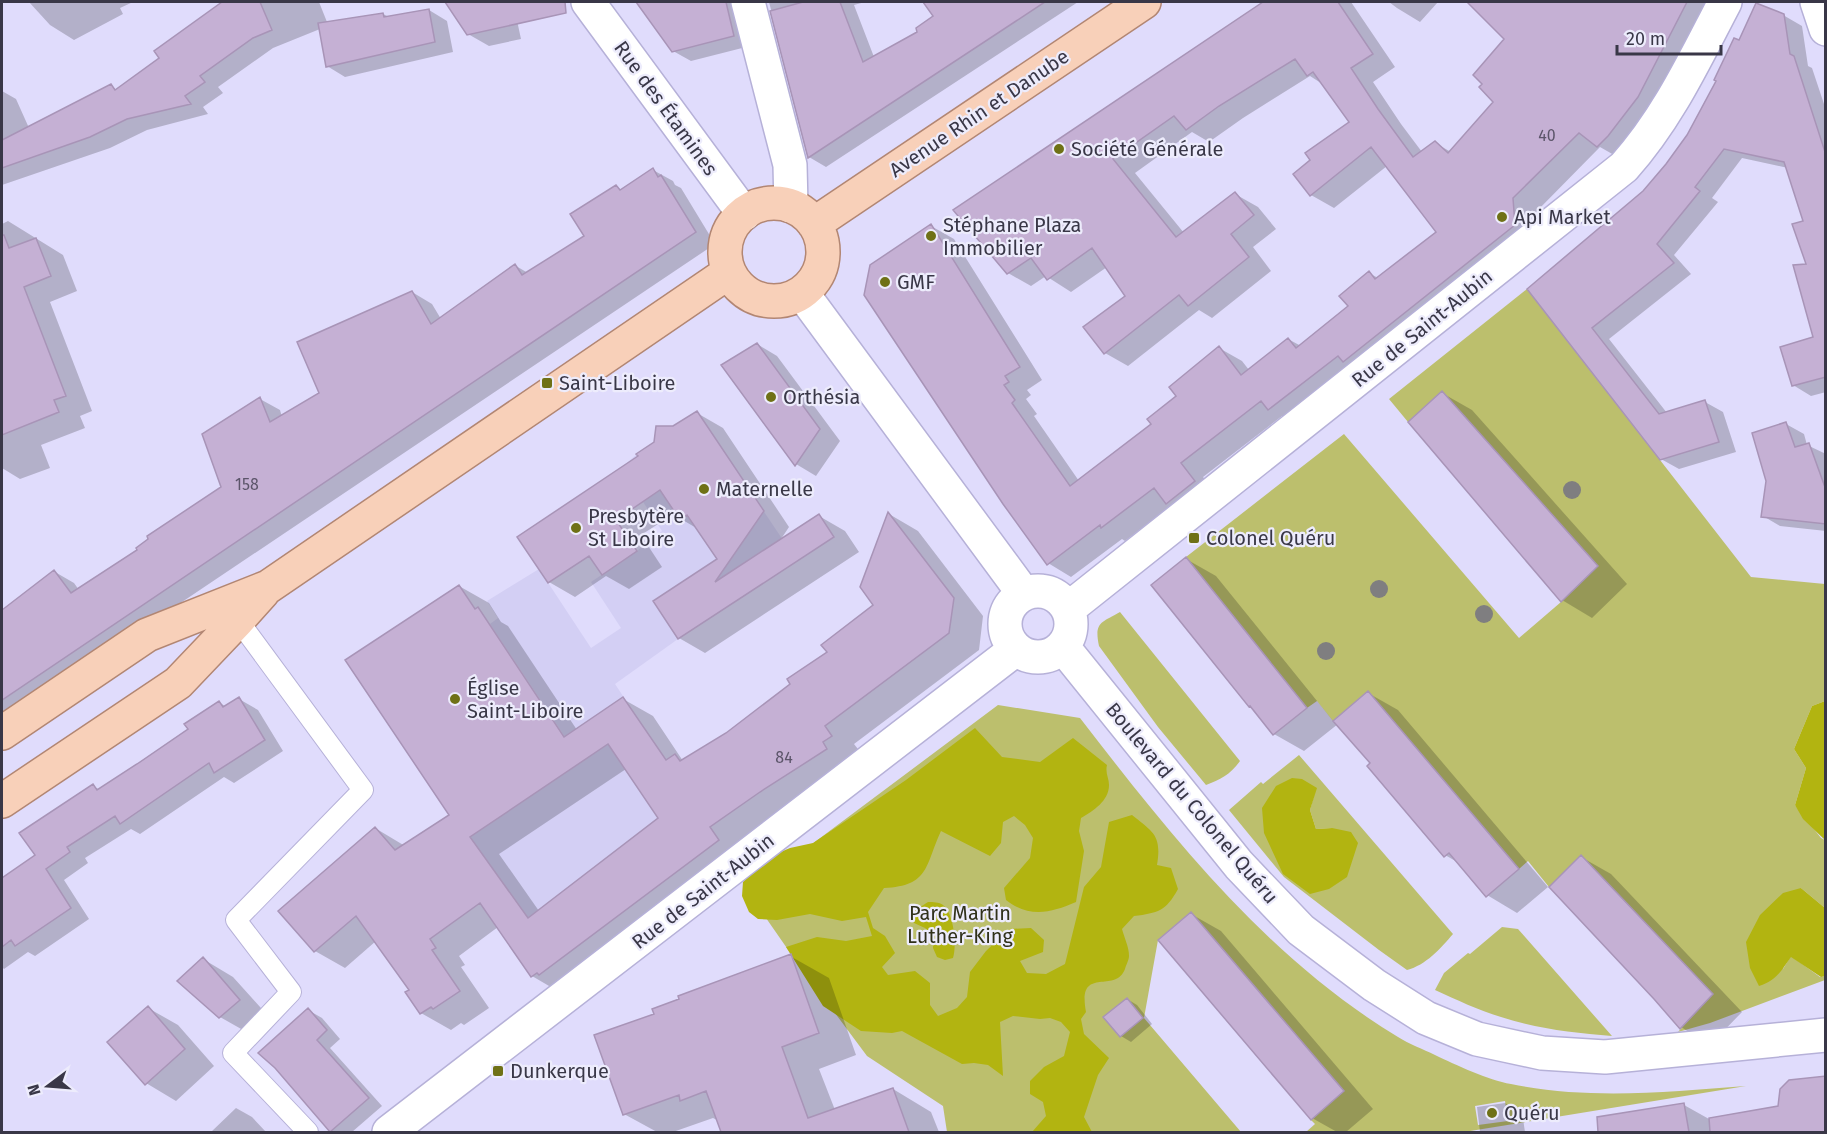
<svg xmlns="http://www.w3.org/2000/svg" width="1827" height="1134" font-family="'Fira Sans',sans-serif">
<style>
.built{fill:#d3cff4}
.green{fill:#bcbf6d;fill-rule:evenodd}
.forest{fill:#b2b411}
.shadow{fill:#0003;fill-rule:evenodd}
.building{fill:#c5b0d4;stroke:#a894b7;stroke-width:1.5;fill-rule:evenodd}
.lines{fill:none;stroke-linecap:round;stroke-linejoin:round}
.lane-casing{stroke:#b6b1d8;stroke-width:22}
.street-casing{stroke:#b6b1d8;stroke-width:36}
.primary-casing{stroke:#b28673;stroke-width:36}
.lane{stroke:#fff;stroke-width:20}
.street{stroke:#fff;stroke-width:33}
.primary{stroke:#f8d0b9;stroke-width:33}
.tree{fill:#7f7e80}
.poi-dot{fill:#6f7116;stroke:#edecfc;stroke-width:2}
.labels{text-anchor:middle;stroke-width:4.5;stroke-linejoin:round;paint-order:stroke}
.number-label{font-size:16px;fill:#5c556a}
.street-label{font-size:20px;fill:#393747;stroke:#edecfc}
.poi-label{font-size:20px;fill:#393747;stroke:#edecfc;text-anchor:start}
.park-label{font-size:20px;fill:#30311a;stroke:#edecfc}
</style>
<rect width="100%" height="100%" fill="#e0dcfc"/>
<path class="built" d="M697,412L797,561L678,639L615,684L719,840L571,952L539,975L537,973L531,977L446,853L580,763L564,739L565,737L490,624L498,618L487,601L539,569L591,648L621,628L591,582L637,551L662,531L621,468L637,454L656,441L657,428L666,426L671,429Z"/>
<path class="green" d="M1527,289L1751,577L1825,584V701L1812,706L1794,749L1806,768L1795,805L1821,838L1825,840V908L1801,888L1783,969L1791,956L1820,977L1825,976V980L1710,1023L1678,1032L1712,994L1581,856L1549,887L1528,861L1519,869L1368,692L1333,721L1317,701L1307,708L1186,557L1344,434L1519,638L1561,602L1598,566L1442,391L1408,422L1389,399Z
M1120,612L1240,761C1231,774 1220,780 1206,785L1158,727L1099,646C1094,622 1101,623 1120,612Z
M998,705L1080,718C1172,837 1267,958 1398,1037C1409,1044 1423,1049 1435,1055C1456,1065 1488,1080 1511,1084C1589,1100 1667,1092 1746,1086L1464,1132H1306L1315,1124L1311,1120L1344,1091L1191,912L1158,940L1144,1018L1241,1132H947L943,1106L867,1056L791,954L748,892ZM1505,1101L1508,1121L1478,1125L1475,1106Z
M1299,755L1453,934C1440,949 1426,965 1407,970L1379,950L1284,877L1229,810L1261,782L1263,784ZM1316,788L1310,810L1316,829L1332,828L1283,874Z
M1502,927L1518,929L1612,1036C1574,1033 1537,1029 1501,1017C1478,1010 1457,1000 1435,990L1444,973L1468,953L1470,954Z"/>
<path class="forest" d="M1825,701V840L1803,819L1795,805L1806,768L1794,749L1812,706Z
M975,728L1002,757L1040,762L1073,738L1107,765C1105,773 1109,778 1109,785C1109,801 1093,811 1081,818L1079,831L1084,851L1076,902C1051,913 1029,918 1006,900L1004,888L1030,858L1033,838L1025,825L1014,816L1003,822L1001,843L990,856L941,831C925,865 930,886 884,888L868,912L873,928L885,936L895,953L882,967L888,975L915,971L930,983V1005L938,1016L957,1008L967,997L970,972L986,951L1009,929L1031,928L1044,940L1043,952L1020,961L1027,973L1046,974L1065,964L1084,887L1101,867L1109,822L1132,815C1153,832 1162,835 1157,865L1171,868L1178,889C1166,911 1158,913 1134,916L1122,929C1124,937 1129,947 1129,956C1129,960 1126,965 1125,969C1115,995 1077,964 1086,1012L1081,1019L1084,1034L1109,1058L1098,1075L1084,1117L1092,1132H1032L1046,1116L1043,1102L1030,1094V1081L1044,1067L1064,1056L1070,1032L1061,1022L1050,1018L1040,1019L1013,1016L1000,1022L1003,1076L988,1065L974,1063L962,1064L902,1031L892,1033L861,1031L823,1006L786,947L817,937L846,941L872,936L866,917L842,921L810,914L777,920L758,919L749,912L742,896L743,882L764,859L790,848L813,843L906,780Z
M1292,778L1302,779L1317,788L1310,810L1316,829L1332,828L1351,832L1358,843L1347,877L1329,889L1310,894L1283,874L1264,833L1262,808L1276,786Z
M1801,888L1825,908V976L1821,977L1791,957C1781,971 1777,980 1759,986L1750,968L1746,942L1760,915L1783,893Z
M928,902C933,902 939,902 943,905C954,914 957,945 953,958L945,960L937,957L933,948V935L925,928L914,923L911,913Z"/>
<path class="shadow" d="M29,2H133L120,8L123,14L74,40L50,25Z
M225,2H319L327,22L383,14L389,17L429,10L447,21L453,52L345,77L327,66L320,29L273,48L218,87L223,93L203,107L208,114L147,130L110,148L2,185V91L16,99L29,128L110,86L117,90L161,59L156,51Z
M447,2H513L521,39L489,46L468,34Z
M638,2H751L754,45L691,61L673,51Z
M769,2H865L854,5L874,57L919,33L936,16L931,10L943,2H1078L826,167L809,157Z
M1266,2H1351L1395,67L1373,82L1401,124L1422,152L1435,143L1451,152L1495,101L1506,38L1468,2H1579L1575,8L1597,26L1617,2H1717L1621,159L1600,147L1536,212L1537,238L1292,422L1282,416L1203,477L1217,494L1190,516L1172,505L1125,541L1122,539L1071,577L1048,563L931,226L954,239L1042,380L1027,390L1031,395L1026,399L1037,414L1034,416L1079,481L1153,425L1219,348L1242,361L1249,370L1288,339L1301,346L1350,306L1369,273L1378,278L1438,232L1387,166L1334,208L1311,195L1312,160L1351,122L1324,85L1310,76L1243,118L1209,142L1192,132L1135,173L1184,233L1235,194L1258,207L1276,229L1253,247L1271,271L1212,318L1199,310L1128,366L1105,353L1127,296L1107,267L1071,292L1046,276L1031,286L1008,273L955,210Z
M1389,2H1438L1420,22L1397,8Z
M1783,15L1802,26L1808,66L1812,68L1826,110V392L1811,396L1793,385L1814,338L1804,222L1788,168L1742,158L1712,198L1718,202L1674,255L1691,274L1609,339L1667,413L1705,402L1723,412L1736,452L1679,469L1661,459L1529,289L1644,192L1689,136L1740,41Z
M653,170L673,181L675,185L681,188L715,244L2,723V612L55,572L74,583L79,590L140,550L223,487L260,399L280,410L282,417L321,394L412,292L432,304L441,319L516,266L528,273L586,236L616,187L622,190Z
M8,221L63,255L77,291L50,302L92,411L80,416L85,428L41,445L50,468L20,479L2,468V224Z
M757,344L777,356L840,441L816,476L796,464Z
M1442,393L1472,410L1627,584L1592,618L1562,600Z
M697,413L723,428L789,527L779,542L819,516L845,531L859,552L705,653L679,638L719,559L698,529L681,519L677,512L641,535L662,567L629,589L606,576L575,597L549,582L640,457L674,428Z
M1786,424L1804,434L1807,445L1826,454V531L1780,526L1763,516Z
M889,514L918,531L983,616L979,650L854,744L861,753L561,993L532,976L498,927L459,956L465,965L461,967L489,1008L464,1025L461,1023L451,1030L421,1013L411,990L376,941L345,968L315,951L280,911L375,828L405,846L451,816L459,586L489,603L501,622L508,626L577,730L623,699L653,716L683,761L727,734L792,684L829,653L875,605ZM626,769L660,819L539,911L499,854Z
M1186,559L1216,576L1334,722L1368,693L1398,710L1548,887L1517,913L1487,895L1459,863L1445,855L1372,763L1338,724L1304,751L1274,734L1254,708L1250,706Z
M239,699L258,710L283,751L234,783L224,777L140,834L131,829L85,858L88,863L64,880L89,919L35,956L28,952L4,969L2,967V879L37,856L93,786L100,790L190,730L219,702L226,707Z
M1581,857L1611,874L1742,1012L1710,1045L1681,1027Z
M1191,914L1221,931L1373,1109L1346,1132H1337L1312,1118Z
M790,956L829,978L856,1055L819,1069L835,1110L893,1089L931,1112L939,1132H723L719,1121L713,1118L673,1132H657L624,1114L656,1015Z
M203,959L233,977L269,1017L250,1034L220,1017Z
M1127,999L1137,1005L1152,1024L1131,1042L1121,1036Z
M148,1008L178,1025L214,1066L176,1101L146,1083Z
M308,1010L322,1018L340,1039L330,1048L382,1106L352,1132H334L331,1131Z
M1826,1077V1132H1652L1648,1110L1684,1105L1709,1119L1780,1107Z
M1505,1103L1522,1112L1525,1132H1480L1477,1107Z
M236,1108L252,1117L266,1132H211Z"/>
<path class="building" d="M222,2H260L272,30L253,38L200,76L205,82L185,96L191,104L127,119L90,137L2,168V140L111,84L115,90L159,58L154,51Z
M445,2H565L566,13L467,35Z
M636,2H726L734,36L672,52Z
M803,2H840L863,62L917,32L916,28L933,16L923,2H1045L808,158L770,11Z
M1263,2H1338L1373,54L1351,68L1378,109L1413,157L1435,141L1448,153L1493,102L1479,87L1482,84L1473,75L1504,39L1467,2H1687L1638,97L1608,136L1597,147L1579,133L1513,198L1515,225L1343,362L1338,356L1268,410L1261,401L1181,463L1195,481L1166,504L1154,488L1101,528L1100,525L1047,565L1003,504L864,295L870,265L931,224L1020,367L1005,376L1009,382L1004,385L1015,400L1012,403L1070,486L1151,424L1147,419L1176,396L1169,387L1219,346L1241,375L1288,338L1296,348L1348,306L1339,296L1369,271L1375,279L1436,232L1371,147L1310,196L1293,174L1310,160L1305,153L1349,122L1313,72L1307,76L1295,59L1219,106L1186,130L1174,116L1113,159L1176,237L1235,192L1254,215L1231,234L1249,257L1188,306L1179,295L1104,354L1083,327L1125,296L1092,248L1047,280L1031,258L1007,274L953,210Z
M1756,3L1784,14L1790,54L1794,56L1826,155V377L1792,386L1780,347L1813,337L1793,265L1806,264L1792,224L1803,221L1784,162L1724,149L1695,187L1700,191L1657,244L1674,263L1592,328L1659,414L1705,400L1719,442L1660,460L1527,289L1643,191L1666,164L1687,135L1716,81L1714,80L1734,38L1739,40Z
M429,9L435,42L326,67L318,23L383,13L384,17Z
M653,168L658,177L661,175L696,232L2,700V610L54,570L71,593L137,550L136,548L148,539L147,536L221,487L202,434L260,397L270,422L319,393L297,342L412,291L431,324L515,264L522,275L584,236L570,214L616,185L620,190Z
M2,235H4L9,248L36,238L51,276L24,287L66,396L54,400L59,412L2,435Z
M757,343L820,429L795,466L721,365Z
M1442,391L1598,566L1561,602L1408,422Z
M697,411L764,511L715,582L819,514L834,537L678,639L653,601L717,559L687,515L680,520L660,490L616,520L637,551L602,575L589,556L548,583L517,537L638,456L636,454L654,442L656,426H673Z
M1786,422L1795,447L1809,443L1826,490V524L1761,517L1766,481L1752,433Z
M888,512L954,598L949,633L825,726L832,736L823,742L827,749L760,792L710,827L719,840L539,975L537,973L531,977L480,903L430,939L436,948L432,950L460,991L433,1009L431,1007L420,1014L405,992L409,990L356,916L314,952L278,911L375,827L395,850L449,815L345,660L459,585L475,609L478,607L564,737L623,697L666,760L675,754L680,761L726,733L790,684L787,679L827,652L821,645L873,605L860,587ZM608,744L658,818L528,918L470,837Z
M1186,557L1307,708L1273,735L1250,706L1249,707L1151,585Z
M1368,691L1519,869L1486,897L1449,853L1444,857L1367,766L1370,763L1333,721Z
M239,697L265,740L214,773L209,763L120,824L115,816L67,847L70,852L46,869L71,908L15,946L11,940L2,947V878L35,855L19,833L93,784L97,790L137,764L188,729L184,724L219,701L223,707Z
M1581,855L1713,994L1680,1029L1654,999L1549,887Z
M1191,912L1344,1091L1311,1120L1158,940Z
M791,954L819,1033L782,1047L808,1118L893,1088L909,1132H721L706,1091L680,1101L679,1095L623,1115L594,1035L654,1014L652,1009L679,999L678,996Z
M203,957L240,1000L219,1018L177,981Z
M1127,998L1143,1018L1120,1037L1103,1017Z
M148,1006L185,1049L145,1085L107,1042Z
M308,1008L327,1030L317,1040L369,1098L330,1132L275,1068L258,1053Z
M1826,1076V1132H1710L1709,1118L1778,1106L1780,1089L1789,1080Z
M1684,1103L1689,1132H1598L1597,1117Z"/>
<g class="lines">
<g class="lane-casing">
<path id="lane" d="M238,620L363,790L236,920L291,992L233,1053L308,1132"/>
</g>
<g class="street-casing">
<path id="street" d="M588,2L744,214
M748,2L790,165L791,206
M1817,2L1826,29
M802,293L1024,594
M1005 624a33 33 0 1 1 66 0a33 33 0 1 1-66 0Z
M1068,609L1624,167C1668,118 1695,59 1725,2
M1063,647L1239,865L1301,930L1374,985L1426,1018L1477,1039L1542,1053L1605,1057L1826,1035
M389,1132L1016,649"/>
</g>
<g class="primary-casing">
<path id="primary" d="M725 252a49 49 0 1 1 98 0a49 49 0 1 1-98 0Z
M814,224L1144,2
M2,733L147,635L268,587L729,272
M2,801L178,683L238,620L263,592"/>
</g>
<use href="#lane" class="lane"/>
<use href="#street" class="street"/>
<use href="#primary" class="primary"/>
</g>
<g class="tree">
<circle cx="1572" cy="490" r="9"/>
<circle cx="1379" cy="589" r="9"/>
<circle cx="1484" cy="614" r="9"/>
<circle cx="1326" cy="651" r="9"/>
</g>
<g class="poi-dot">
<circle cx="1059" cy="149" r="6"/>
<circle cx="1502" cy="217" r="6"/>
<circle cx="931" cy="236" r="6"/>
<circle cx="885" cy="282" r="6"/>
<rect x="541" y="377" width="12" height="12" rx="3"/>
<circle cx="771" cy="397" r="6"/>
<circle cx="704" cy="489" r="6"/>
<circle cx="576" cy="528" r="6"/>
<rect x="1188" y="532" width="12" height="12" rx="3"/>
<circle cx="455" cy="699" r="6"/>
<rect x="492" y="1065" width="12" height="12" rx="3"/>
<circle cx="1492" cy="1113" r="6"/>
</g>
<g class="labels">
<g class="number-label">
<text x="1547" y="141">40</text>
<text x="247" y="490">158</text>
<text x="784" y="763">84</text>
</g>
<g class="street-label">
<text transform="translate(666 108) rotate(54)" y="7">Rue des Étamines</text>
<text transform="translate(979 113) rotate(-34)" y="7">Avenue Rhin et Danube</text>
<text transform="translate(1422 328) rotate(-39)" y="7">Rue de Saint-Aubin</text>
<text transform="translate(1192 803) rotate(50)" y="7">Boulevard du Colonel Quéru</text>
<text transform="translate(703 891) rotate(-38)" y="7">Rue de Saint-Aubin</text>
</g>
<g class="poi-label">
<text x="1071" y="156">Société Générale</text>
<text x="1514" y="224">Api Market</text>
<text x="943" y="232">Stéphane Plaza<tspan x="943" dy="23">Immobilier</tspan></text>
<text x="897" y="289">GMF</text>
<text x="559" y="390">Saint-Liboire</text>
<text x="783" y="404">Orthésia</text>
<text x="716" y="496">Maternelle</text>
<text x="588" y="523">Presbytère<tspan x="588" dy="23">St Liboire</tspan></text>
<text x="1206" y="545">Colonel Quéru</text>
<text x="467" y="695">Église<tspan x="467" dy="23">Saint-Liboire</tspan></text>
<text x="510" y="1078">Dunkerque</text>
<text x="1504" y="1120">Quéru</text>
</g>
<g class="park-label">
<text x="960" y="920">Parc Martin<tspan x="960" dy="23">Luther-King</tspan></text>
</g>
</g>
<rect width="1827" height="1134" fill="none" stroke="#393747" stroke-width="6"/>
<g transform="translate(48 1086) rotate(254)" stroke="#edecfc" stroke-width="4.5" paint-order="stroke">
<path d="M0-4.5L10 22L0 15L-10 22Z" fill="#393747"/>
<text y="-9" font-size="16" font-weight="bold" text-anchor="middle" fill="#393747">N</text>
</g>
<path d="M1617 45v9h104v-9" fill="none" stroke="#393747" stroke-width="3"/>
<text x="1626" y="45" font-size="18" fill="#393747" stroke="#edecfc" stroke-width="4.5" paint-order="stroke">20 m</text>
</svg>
